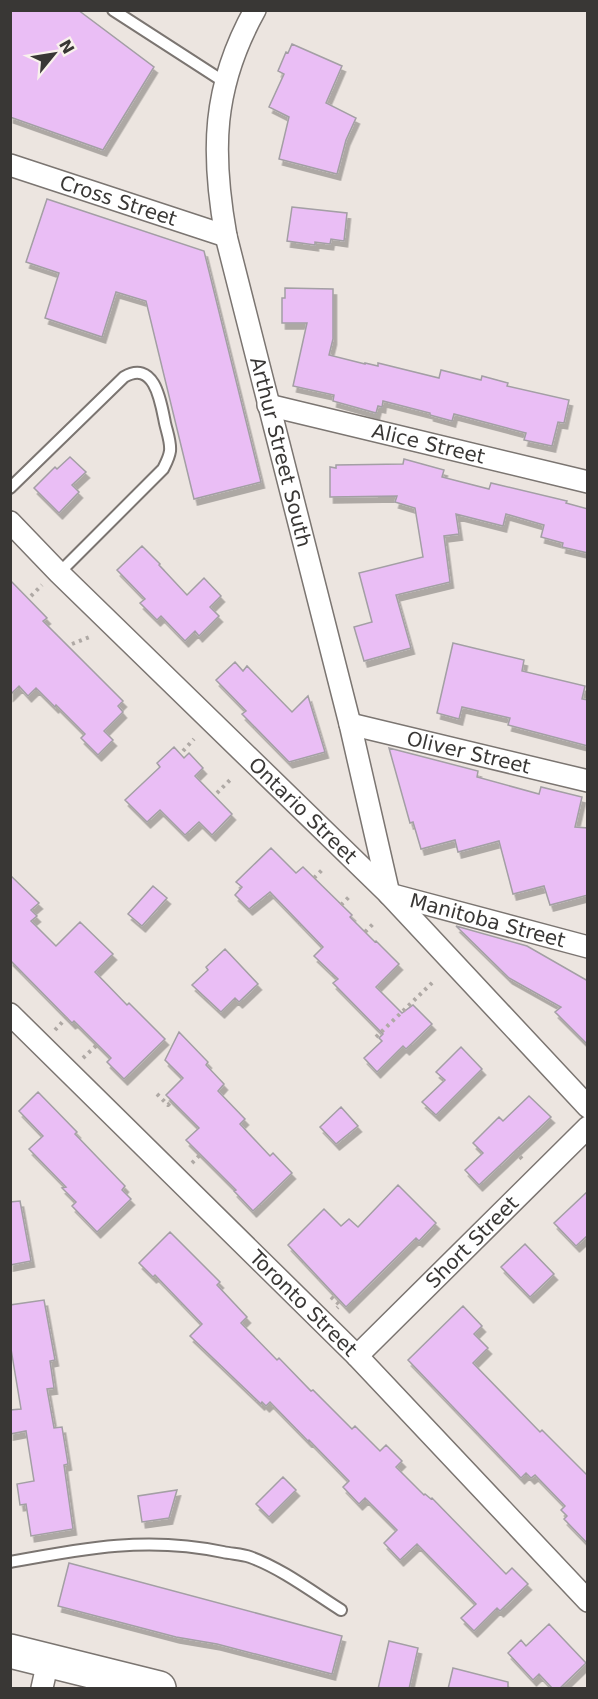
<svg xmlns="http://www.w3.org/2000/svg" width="598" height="1699" font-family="'DejaVu Sans',sans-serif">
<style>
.building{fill:#eabef5;stroke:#a39fa4;stroke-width:1.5;filter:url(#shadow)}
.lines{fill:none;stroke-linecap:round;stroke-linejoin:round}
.lane-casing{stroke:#7b7571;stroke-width:14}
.street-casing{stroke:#7b7571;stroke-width:24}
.primary-casing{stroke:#7b7571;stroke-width:36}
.path{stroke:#afa9a5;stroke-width:4;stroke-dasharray:3 4.5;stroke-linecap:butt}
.lane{stroke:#fff;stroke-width:10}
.street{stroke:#fff;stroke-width:21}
.primary{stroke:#fff;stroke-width:33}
.labels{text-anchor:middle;stroke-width:4.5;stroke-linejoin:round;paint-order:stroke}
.street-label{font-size:20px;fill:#393735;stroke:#f9f2ed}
</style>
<defs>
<filter id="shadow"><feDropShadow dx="3.5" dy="6" stdDeviation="0" flood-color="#0004"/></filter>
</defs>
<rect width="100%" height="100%" fill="#ece5e0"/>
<path class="building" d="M10,10H78L154,67L103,150L10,117Z
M292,44L342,66L326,103L356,118L346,140L337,174L279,159L289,117L269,107L284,74L278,71L286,52L288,53Z
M47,199L204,251L261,482L194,499L146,301L116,292L102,337L45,318L59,273L26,262Z
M292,207L347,213L344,241L331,239L330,244L315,242V245L287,241Z
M285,288L333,289V339L329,355L365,364V363L378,366V363L439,378L441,370L481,380L482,376L508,383L507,386L569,400L564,423L558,422L552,446L524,440L526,433L454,414L452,421L430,415V413L383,401L382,407L378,406L376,413L333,401L334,395L293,386L307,323H282V298H285Z
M70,457L86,472L72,485L79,492L59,513L34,488L55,467L57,469Z
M404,459L444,470L442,477L489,489L491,483L567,501L566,503L588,509V553L562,547L563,543L541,537L544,525L506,514L503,526L456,514L459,534L444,536L450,582L396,595L411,648L364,661L354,627L372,622L359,573L423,557L415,508L395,502L397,496L330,497V467L336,468V465L403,464Z
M142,546L160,564L159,565L187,595L204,578L221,596L210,607L219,616L199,636L195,631L185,641L161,616L157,620L140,603L145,599L117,570Z
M10,580L47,618L43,621L123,701L118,706L123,712L104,731L113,740L98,755L81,738L85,734L56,705L55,707L36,688L28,696L19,686L10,695Z
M453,643L524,660L522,671L585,686L582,699L588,700V746L508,725L510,718L462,707L459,719L437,713Z
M235,662L243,671L247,666L292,712L308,696L325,752L289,762L242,714L246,711L216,680Z
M174,747L184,758L189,753L203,768L195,776L232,814L212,835L199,822L185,835L160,810L147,822L125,800L160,767L157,763Z
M389,748L478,771L477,777L539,794L541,787L582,797L575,827L588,828V895L550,905L544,886L513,894L499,841L458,852L455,840L421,849L413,822L410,823Z
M271,848L296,873L303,867L352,915L350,917L375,942L376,941L399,964L376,987L402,1013L413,1005L432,1024L406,1049L403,1046L377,1072L364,1058L382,1041L379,1038L383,1034L333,983L338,979L314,956L323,947L270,892L249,909L235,895L242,887L236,882Z
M10,875L39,903L31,910L37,916L31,921L56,946L80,922L113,954L95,972L127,1005L129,1003L165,1039L124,1079L107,1062L111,1058L74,1021L72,1023L10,960Z
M153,886L167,898L142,926L128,914Z
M456,926L527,946L588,981V1045L555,1012L561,1007L509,978Z
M225,949L258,984L239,1002L235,998L221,1012L192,985L208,970L206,967Z
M179,1032L208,1062L206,1065L224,1084L218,1091L245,1119L240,1124L270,1156L273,1153L292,1173L253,1211L234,1191L236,1190L186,1140L199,1128L166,1095L183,1078L165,1060Z
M461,1047L482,1069L436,1115L422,1102L445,1080L436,1072Z
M38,1092L77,1132L75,1134L125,1186L122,1190L131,1199L97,1232L72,1206L76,1202L62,1188L66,1187L29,1149L43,1136L19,1111Z
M529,1096L551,1117L479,1185L465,1170L483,1153L473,1143L499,1117L503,1121Z
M341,1107L358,1126L336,1144L320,1127Z
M398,1185L436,1223L419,1241L416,1238L346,1307L288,1245L324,1209L341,1226L349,1219L358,1227Z
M588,1191V1235L576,1246L554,1223Z
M20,1201L31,1261L10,1265V1202Z
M170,1232L220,1282L217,1285L247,1317L241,1323L277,1360L279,1358L311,1391L313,1390L352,1429L355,1426L380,1451L386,1445L402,1461L396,1467L424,1495L425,1494L431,1499L432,1498L506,1574L512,1568L528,1584L500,1611L497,1608L474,1631L461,1618L476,1604L417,1544L400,1560L384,1543L397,1530L365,1498L359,1504L343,1487L349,1481L309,1440L308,1441L270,1402L266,1406L262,1402L261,1404L190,1336L202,1324L155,1275L153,1277L139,1263Z
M525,1244L554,1274L530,1297L501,1267Z
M44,1300L55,1360L50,1361L54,1388L47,1389L54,1428L62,1427L68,1464L64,1465L73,1529L31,1536L26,1504L20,1505L17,1484L34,1481L26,1431L10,1434V1410L21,1409L10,1343V1305Z
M463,1306L482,1326L474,1334L488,1348L473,1363L540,1432L542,1430L588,1476V1544L564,1519L567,1516L561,1510L565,1506L535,1475L531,1478L526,1473L521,1478L408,1360Z
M283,1477L296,1490L269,1517L256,1504Z
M177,1490L169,1518L142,1522L138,1496Z
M69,1563L342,1636L332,1674L217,1644L176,1637L58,1606Z
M549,1624L586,1663L559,1689H553L539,1674L533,1680L508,1653L521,1640L526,1646Z
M389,1641L418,1648L409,1689H378Z
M453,1668L508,1682V1689H448Z"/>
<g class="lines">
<g class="lane-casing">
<path id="lane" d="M113,10L226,83
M10,488L124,377C155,359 161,403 165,423C167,432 171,442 170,451C169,458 166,463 163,469L59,573
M10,1562C85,1548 148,1536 223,1552C232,1554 242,1554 250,1557C281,1568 314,1593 341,1610"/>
</g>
<g class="street-casing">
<g id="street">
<path id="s1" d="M255,10C212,87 211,152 226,236L350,724L389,894"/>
<path id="s2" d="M10,165L226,236"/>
<path id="s3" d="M268,405L588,482"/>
<path id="s4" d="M10,522L59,573L389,894L588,1107"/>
<path id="s5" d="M350,724L588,781"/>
<path id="s6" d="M389,894L588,947"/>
<path id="s7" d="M10,1014L357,1356L588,1601"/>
<path id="s8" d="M357,1356L588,1127"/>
<path d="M42,1688L48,1661"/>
</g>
</g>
<g class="primary-casing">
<path id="primary" d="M10,1651L159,1688"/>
</g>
<path class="path" d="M31,596L42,585
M72,644L92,636
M183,751L194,739
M217,793L232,778
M314,878L323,869
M341,905L350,896
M365,932L375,922
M55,1030L67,1017
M376,1037L434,981
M83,1058L98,1044
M157,1094L168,1105L172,1101
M515,1151L522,1159
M192,1163L200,1155
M331,1297L340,1305L337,1308"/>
<use href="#lane" class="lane"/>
<use href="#street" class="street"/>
<use href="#primary" class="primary"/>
</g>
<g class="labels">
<g class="street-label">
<text dy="7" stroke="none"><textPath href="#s2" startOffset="114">Cross Street</textPath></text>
<text dy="7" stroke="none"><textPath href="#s3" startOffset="165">Alice Street</textPath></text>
<text dy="7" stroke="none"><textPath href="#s1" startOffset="456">Arthur Street South</textPath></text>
<text dy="7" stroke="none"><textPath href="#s5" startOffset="122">Oliver Street</textPath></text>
<text dy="7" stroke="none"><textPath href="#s4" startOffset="411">Ontario Street</textPath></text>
<text dy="7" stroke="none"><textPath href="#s6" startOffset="102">Manitoba Street</textPath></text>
<text dy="7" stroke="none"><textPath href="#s8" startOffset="162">Short Street</textPath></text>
<text dy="7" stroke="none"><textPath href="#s7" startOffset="412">Toronto Street</textPath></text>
</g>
</g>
<rect width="598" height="1699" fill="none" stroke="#393735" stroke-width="24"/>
<g transform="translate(54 54) rotate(60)" stroke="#f9f2ed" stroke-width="4.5" paint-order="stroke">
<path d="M0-4.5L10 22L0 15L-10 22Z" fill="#393735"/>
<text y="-9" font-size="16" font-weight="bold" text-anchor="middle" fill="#393735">N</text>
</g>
</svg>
